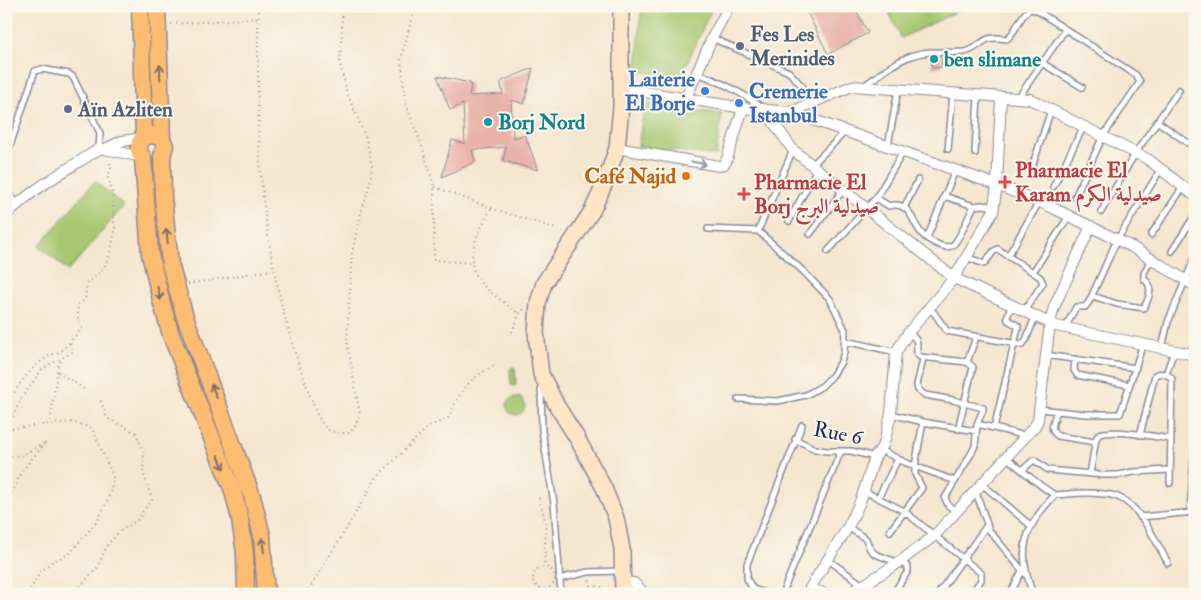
<svg xmlns="http://www.w3.org/2000/svg" width="1201" height="600" font-family="'IM FELL Double Pica',Amiri,serif">
<style>
.green{fill:#a7c770;stroke:#617b67}
.building{fill:#e8b2a9}
.lines{fill:none;stroke-linecap:round;stroke-linejoin:round}
.lane-casing{stroke:#888a96;stroke-width:8}
.street-casing{stroke:#888a96;stroke-width:12}
.secondary-casing{stroke:#888a96;stroke-width:18}
.primary-casing{stroke:#888a96;stroke-width:19}
.path{stroke:#888a96;stroke-width:2;stroke-dasharray:1 4;stroke-linecap:butt}
.lane{stroke:#fff;stroke-width:5}
.street{stroke:#fff;stroke-width:10}
.secondary{stroke:#ffe4c6;stroke-width:15}
.primary{stroke:#febc71;stroke-width:16}
.oneway{stroke:#816e67}
.oneway2{stroke:#8d97ae}
.service-dot{fill:#5c6f8a;stroke:#fbf7ec;stroke-width:2}
.culture-dot{fill:#0f9aa8;stroke:#fbf7ec;stroke-width:2}
.shop-dot{fill:#3f7fe0;stroke:#fbf7ec;stroke-width:2}
.food-dot{fill:#e8710a;stroke:#fbf7ec;stroke-width:2}
.health-dot{fill:#e0444e;stroke:#fbf7ec;stroke-width:2}
.labels{text-anchor:middle;stroke-width:4;stroke-linejoin:round;paint-order:stroke}
.service-label{font-size:21px;font-weight:bold;fill:#4e5e75;stroke:#fbf7ec;text-anchor:start}
.culture-label{font-size:21px;font-weight:bold;fill:#0d838f;stroke:#fbf7ec;text-anchor:start}
.shop-label{font-size:21px;font-weight:bold;fill:#366cbe;stroke:#fbf7ec;text-anchor:end}
.health-label{font-size:21px;font-weight:bold;fill:#be3a42;stroke:#fbf7ec;text-anchor:start}
.food-label{font-size:21px;font-weight:bold;fill:#c56008;stroke:#fbf7ec;text-anchor:end}
.street-label{font-size:21px;fill:#1b2f5e;stroke:#fbf7ec}
</style>
<rect width="100%" height="100%" fill="#fbf7ec"/>
<filter id="ink" filterUnits="userSpaceOnUse"><feTurbulence type="fractalNoise" baseFrequency=".02" numOctaves="2"/><feDisplacementMap in="SourceGraphic" scale="10" xChannelSelector="R" yChannelSelector="G"/><feConvolveMatrix kernelMatrix="1 2 1 2 8 2 1 2 1" color-interpolation-filters="sRGB"/></filter>
<filter id="wash" filterUnits="userSpaceOnUse"><feTurbulence type="fractalNoise" baseFrequency=".0096" numOctaves="4" result="noise"/><feDisplacementMap in="SourceGraphic" scale="20" xChannelSelector="R" yChannelSelector="G"/><feGaussianBlur stdDeviation="1.12" result="paint"/><feColorMatrix in="noise" values="0 0 0 0 0 0 0 0 0 0 0 0 0 0 0 0 0 1.4 0 .05"/><feComposite in="paint" operator="in"/></filter>
<g filter="url(#wash)">
<rect width="100%" height="100%" fill="#f5e6cf"/>
<path class="green" d="M641,6H713L680,79L637,71Z
M886,6H969L901,38Z
M645,103L722,114L716,156L638,146Z
M95,181L124,206L68,271L39,246Z
M512,367L515,368L516,385L514,386L511,385L510,369Z
M507 406a9 9 0 1 1 18 0a9 9 0 1 1-18 0Z"/>
<g id="blocks">
<path class="building" d="M804,6H854L868,33L828,54Z
M931,56L941,57L942,67L932,68Z
M533,68L524,104L511,100L513,138L525,135L538,170L503,161L506,147L472,150L475,162L442,177L452,140L465,144L463,104L450,110L437,76L470,83L471,86L469,96L503,94L501,83L502,81Z"/>
</g>
</g>
<g filter="url(#ink)">
<use href="#blocks" fill-opacity="0" stroke="#888a96" stroke-width="1"/>
<g class="lines">
<g class="lane-casing">
<path id="lane" d="M712,38L789,72L802,86L811,103
M1042,63L1082,87
M697,73C723,83 741,92 763,108
M865,85C886,70 903,54 930,52C941,52 953,53 964,52C974,51 979,43 988,39C994,37 1001,38 1007,39C1017,31 1019,16 1030,9L1036,10L1136,75L1140,82L1103,136L1075,197
M1018,98L1065,30
M1158,122L1195,148
M888,146L898,90
M948,149L953,94
M975,153L978,95
M6,158L35,71L42,69L69,74L73,77L100,133L99,149
M812,165L846,131
M1031,170L1051,110
M1053,187L1084,126
M6,190L17,204
M944,196L974,206
M876,198L889,206C911,200 911,222 922,234C927,240 946,251 953,245C960,239 969,215 974,206L981,205L993,206
M904,208L918,180
M1101,212L1136,152L1179,90
M789,221L817,169
M708,229L758,231L802,270L830,299L845,330L844,352L841,362L832,376L822,386L806,395L778,401L738,399
M758,231L793,150
M810,234L843,190
M1151,235L1183,187
M927,238L955,171
M828,251L876,198L903,152
M1172,251L1195,215
M1008,256L1040,277L1043,283L1024,311
M967,257L984,264L994,251L998,249L1008,256L1039,202
M1033,272L1069,216
M1093,296L1117,304L1144,308C1149,298 1154,286 1144,279V273L1151,259
M929,306L947,331L1022,345L1026,340L1035,317
M1065,328L1076,307H1085L1089,302L1117,240L1161,169
M909,333C920,342 916,341 917,354L920,357L967,362L973,367L958,429
M845,341L896,352
M1162,348L1168,322L1195,257
M1189,353L1195,343
M1045,355L1136,368
M923,359L917,385L918,390L925,395L953,400L983,408V410L977,424L975,446L971,454L945,498L948,505L956,512
M1075,359L1074,370L1077,375L1129,385
M967,362L976,337
M1166,374L1174,351
M541,387L542,431L554,503L561,594
M1040,409L1085,414H1120L1143,344
M1057,411C1054,421 1048,430 1058,436L1095,442
M891,414L923,422L976,431
M977,424L994,428L996,420L1018,328V326L1008,320L1007,317L1012,305
M994,428L1026,436
M1140,435L1155,375C1160,372 1169,374 1172,379L1170,483
M795,439L815,449L826,451H851L875,457
M881,450L904,462L955,481
M1007,458C1023,470 1037,485 1055,495
M1022,470L1034,460L1048,470L1103,475H1119L1133,472L1170,470
M1090,474L1096,439L1099,434C1116,429 1151,436 1170,439
M982,484L1030,525
M864,491L904,511L981,573V580L971,594
M976,492L989,530L1026,575
M878,498L898,459
M1190,512L1195,442
M1140,517L1195,512
M848,527L866,539L870,549L875,554L907,566L908,568V571L893,594
M890,531L922,488L915,474V466L923,422
M827,559L863,585
M559,579L588,572L621,571
M767,594L753,589L747,579V564L802,425
M782,594L841,451
M938,594L987,525
M1010,594L1022,571
M1033,594C1016,551 1024,527 1055,495C1071,494 1106,490 1120,498C1142,509 1156,542 1168,563"/>
</g>
<g class="street-casing">
<path id="street" d="M621,88L743,108L791,112L997,185L1047,205L1132,247L1195,286
M686,98L712,38L729,6
M764,109L793,150L954,278L1056,326L1195,355
M791,112L852,86L1030,99L1149,160L1195,196
M617,148L719,166L723,165L726,162L743,108
M105,149L142,157
M6,215C33,188 67,170 99,149H105L122,141L143,138
M623,582L634,583L645,594
M825,594L810,588L848,527L860,502L875,457L884,444L891,414L896,352L908,333L954,278L993,212L997,185L1001,97
M849,594L898,563L934,536L1035,426L1038,420L1050,323L1054,307L1091,226"/>
</g>
<g class="secondary-casing">
<path id="secondary" d="M621,6V107L617,148L605,183L592,211L544,283L538,303L536,333L541,374L557,406L577,438L604,488L616,518L622,549L623,594"/>
</g>
<g class="primary-casing">
<path id="primary" d="M140,6L144,137
M157,6L162,139L165,146L162,156L163,197L170,264L185,317L252,496L262,536L266,594
M162,139C147,128 131,144 143,158L150,254L162,304L171,335L233,491L240,519L245,553L246,594"/>
</g>
<path class="path" d="M259,6C258,30 258,54 258,79C257,181 268,274 301,370C306,382 316,419 325,427C331,433 342,433 350,433L355,426L360,414L347,342L352,253L360,217L370,183L372,166L366,138L347,93L340,64L343,6
M415,6L401,59L406,104L423,149L434,186V260L471,263
M171,24L258,18
M435,187L491,208L563,231
M491,209C479,230 460,263 482,284C492,295 507,304 519,314
M188,284L272,270
M512,332L519,314L524,309
M58,372L86,390
M6,405L22,381L37,364L50,355L60,352L70,342
M7,429L50,424
M6,430L21,399L43,368L73,352L70,342L82,328L78,318V304L85,300L87,283C92,279 98,275 102,270C108,263 114,240 115,230C115,225 113,220 113,215C113,201 114,191 108,178L111,168L109,160
M6,456H21L46,442L22,471L6,506
M539,498L546,524L544,567
M533 578a11 11 0 1 1 22 0a11 11 0 1 1-22 0Z
M591,586L601,587L606,592V594
M28,594L40,572L53,561L69,554L98,520L107,502L114,479L92,428L71,422L50,424L58,365L62,359
M73,594L98,567L107,545L120,531L139,519L143,511L152,500L143,472L144,453L136,433L109,419L106,416L100,399
M306,594L345,531L376,478L428,427L448,418C463,387 466,381 497,364
M585,594L591,586L589,579"/>
<use href="#lane" class="lane"/>
<use href="#street" class="street"/>
<use href="#secondary" class="secondary"/>
<use href="#primary" class="primary"/>
</g>
<defs><path id="oneway-shaft" d="M-6 0H5M1.5-3L5.5 0L1.5 3" fill="none" stroke-width="1.6" stroke-linecap="round" stroke-linejoin="round" transform="scale(1.25)"/></defs>
<g class="oneway">
<use href="#oneway-shaft" transform="translate(160 72) rotate(-92)"/>
<use href="#oneway-shaft" transform="translate(167 236) rotate(-96)"/>
<use href="#oneway-shaft" transform="translate(159 293) rotate(77)"/>
<use href="#oneway-shaft" transform="translate(214 391) rotate(-111)"/>
<use href="#oneway-shaft" transform="translate(221 462) rotate(68)"/>
<use href="#oneway-shaft" transform="translate(263 545) rotate(-97)"/>
</g>
<use class="oneway2" href="#oneway-shaft" transform="translate(699 163) rotate(10)"/>
</g>
<g class="service-dot">
<circle cx="740" cy="46" r="5"/>
<circle cx="68" cy="109" r="5"/>
</g>
<g class="culture-dot">
<circle cx="934" cy="59" r="5"/>
<circle cx="488" cy="122" r="5"/>
</g>
<g class="shop-dot">
<circle cx="705" cy="91" r="5"/>
<circle cx="739" cy="103" r="5"/>
</g>
<circle class="food-dot" cx="686" cy="176" r="5"/>
<g class="health-dot">
<path d="M1002.5 174.5h5v5h5v5h-5v5h-5v-5h-5v-5h5z"/>
<path d="M741.5 186.5h5v5h5v5h-5v5h-5v-5h-5v-5h5z"/>
</g>
<g class="labels">
<g class="service-label">
<text x="750" y="41">Fes Les<tspan x="750" dy="24">Merinides</tspan></text>
<text x="78" y="116">Aïn Azliten</text>
</g>
<g class="culture-label">
<text x="944" y="66">ben slimane</text>
<text x="498" y="129">Borj Nord</text>
</g>
<g class="shop-label">
<text x="695" y="86">Laiterie<tspan x="695" dy="24">El Borje</tspan></text>
<text x="749" y="98" text-anchor="start">Cremerie<tspan x="749" dy="24">Istanbul</tspan></text>
</g>
<g class="health-label">
<text x="1015" y="177">Pharmacie El<tspan x="1015" dy="24">Karam صيدلية الكرم</tspan></text>
<text x="754" y="189">Pharmacie El<tspan x="754" dy="24">Borj صيدلية البرج</tspan></text>
</g>
<g class="food-label">
<text x="676" y="183">Café Najid</text>
</g>
<g class="street-label">
<text transform="translate(838 433) rotate(11)" y="7">Rue 6</text>
</g>
</g>
<rect width="1201" height="600" fill="none" stroke="#fbf7ec" stroke-width="25"/>
</svg>
